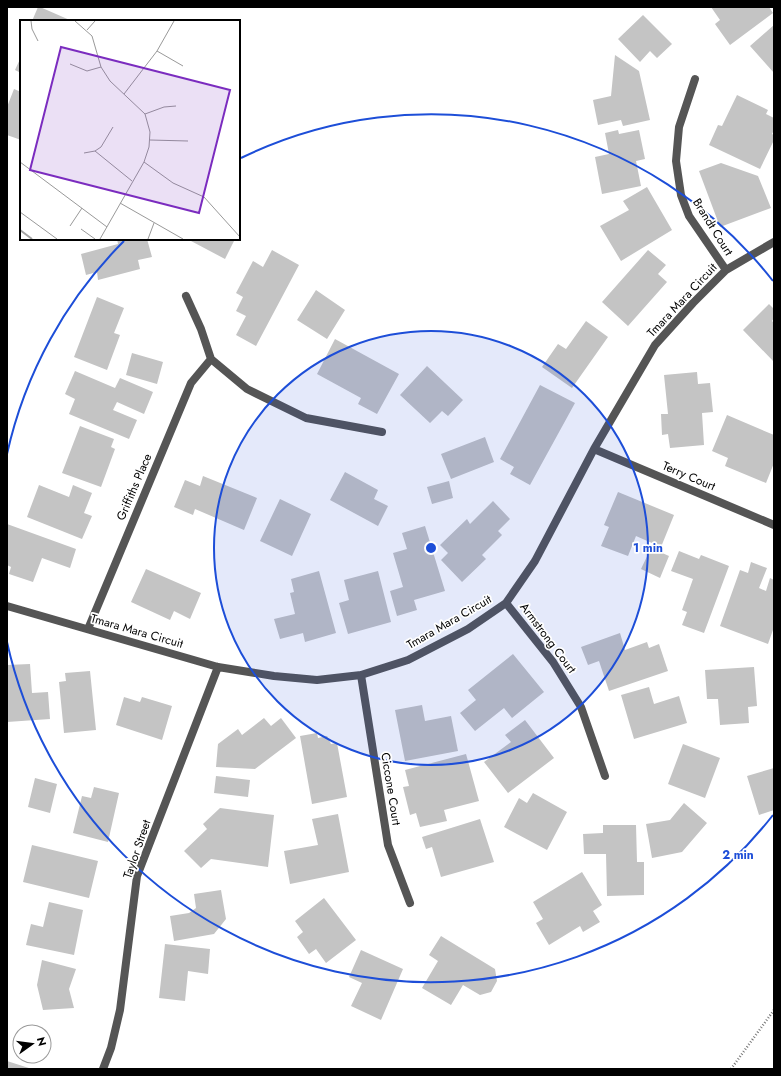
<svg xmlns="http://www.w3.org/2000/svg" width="781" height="1076" font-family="Jost,sans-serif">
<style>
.building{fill:#c4c4c4}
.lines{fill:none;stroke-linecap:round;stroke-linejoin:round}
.path{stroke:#777;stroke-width:2.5;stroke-dasharray:1 2;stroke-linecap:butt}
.minor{stroke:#555;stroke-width:8}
.ring{fill:none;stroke:#1d4ed8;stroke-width:2}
.labels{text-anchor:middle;stroke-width:3.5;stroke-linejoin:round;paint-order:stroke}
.street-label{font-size:12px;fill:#000;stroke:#fff}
.inset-river{fill:none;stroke:#a3a3a3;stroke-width:2}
.inset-road{fill:none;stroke:#999;stroke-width:1}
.view{fill:#7b2cbf;fill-opacity:0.15;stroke:#7b2cbf;stroke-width:2}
.inset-edge{fill:none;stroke:#000;stroke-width:2}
.centre{fill:#1d4ed8;stroke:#fff;stroke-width:2}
.ring-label{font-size:12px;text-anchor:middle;font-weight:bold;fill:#1d4ed8;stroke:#fff;stroke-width:3.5;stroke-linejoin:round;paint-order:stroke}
</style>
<rect width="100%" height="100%" fill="#fff"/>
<path class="building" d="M38,7H40L72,21H32Z
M711,7H769L773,13L730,45L715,24L720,20Z
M643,15L672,44L657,58L650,51L640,62L618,39Z
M774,25V73L750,46Z
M615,55L639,71L650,120L623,126L621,120L598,125L593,100L611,96Z
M21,57V73L15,70Z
M14,89L21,92V140L7,135V107Z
M737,95L768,110L766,114L774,118V130L772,134L774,135V140L760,169L709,145L718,125L722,126Z
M618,130L619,134L639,130L645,159L636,161L641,186L602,194L595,157L609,154L605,133Z
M721,163L758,176L771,208L720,227L699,171Z
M647,187L672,230L621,261L600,226L629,210L623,201Z
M117,239H147L152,257L138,260L140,269L98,280L97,272L86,275L81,254L118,244Z
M191,239H235L225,259L191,241Z
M272,250L299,265L256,346L236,335L246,316L236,311L243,297L236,293L253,261L263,267Z
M648,250L666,265L658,274L667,282L628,326L602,302Z
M316,290L345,310L327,339L297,320Z
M97,297L124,308L114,333L120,335L107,370L74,357Z
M769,304L774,309V318L772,321L774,323V362L743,330Z
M586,321L608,337L572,388L542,367L558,344L566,349Z
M335,339L399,374L377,414L358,404L361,398L317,374Z
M132,353L163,362L157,384L126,375Z
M427,366L463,400L448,416L442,411L430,423L400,395Z
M75,371L115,388L120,378L153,392L144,414L117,402L113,410L137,420L129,439L69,414L75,399L65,394Z
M697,372L698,384L710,383L713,412L702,413L704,445L670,448L668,434L662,435L661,414H668L664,375Z
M540,385L575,403L530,485L510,474L514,467L500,459Z
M727,415L774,435V463L766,483L725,466L728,458L712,451Z
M80,426L114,439L111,447L115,449L101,487L62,473Z
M485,437L494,462L451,479L441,454Z
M345,472L378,490L374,499L388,506L378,526L330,500Z
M203,476L257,498L244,530L195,509L193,515L174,507L185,480L200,486Z
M449,481L453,498L432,504L427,487Z
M39,485L69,497L73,485L92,493L84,513L92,516L82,539L27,517Z
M618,492L674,515L661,547L636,536L628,556L601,546L609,527L604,525Z
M280,499L311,514L292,556L260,541Z
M493,501L510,519L498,531L502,535L482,555L486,559L462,582L441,560L448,553L440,545L467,519L470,524Z
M7,524L76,549L70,568L42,558L33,582L9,574L11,567L7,565Z
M425,526L445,591L414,600L417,610L397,616L390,591L403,587L393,553L407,549L402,533Z
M651,548L669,556L660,578L641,569Z
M679,551L699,559L701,555L729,566L704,633L682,625L687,612L682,610L693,579L671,571Z
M751,562L767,568L759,588L766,591L770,578L774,580V627L768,644L720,626L740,570L748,573Z
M146,569L201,593L190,619L174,611L170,620L131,602Z
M319,571L336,633L305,642L303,633L280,639L274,619L295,614L290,593L294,592L291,579Z
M378,571L391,622L348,634L339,603L349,600L344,580Z
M620,633L625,650L647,642L649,648L659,644L668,671L609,691L599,661L588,665L581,647Z
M513,654L544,692L512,718L504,708L475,731L460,713L476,700L468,690Z
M30,664L32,693L48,692L50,719L7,722V665Z
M754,667L757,706L748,707L749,723L720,725L718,699H707L705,670Z
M90,671L96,730L64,733L59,682L66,681L65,673Z
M649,687L654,704L679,696L687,723L634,739L621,695Z
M124,697L140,702L142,697L172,706L162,740L116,725Z
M422,705L425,721L451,716L458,751L405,761L395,710Z
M264,718L271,726L281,718L296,738L255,769L216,767L218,744L238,729L242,735Z
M525,720L554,758L508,793L484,762L511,742L505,735Z
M317,733L318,738L327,736L331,744L337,743L347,797L312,804L300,736Z
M683,744L720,758L705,798L668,784Z
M466,754L479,801L444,810L447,821L420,827L416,813L410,815L403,787L409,786L405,770Z
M774,768V810L759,815L747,776Z
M216,776L250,780L248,797L214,793Z
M35,778L57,784L50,813L28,807Z
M94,787L119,793L108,842L73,833L82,796L91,798Z
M533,793L567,812L547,850L504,827L519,798L527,803Z
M684,803L707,823L682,852L652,858L646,824L670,820Z
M220,808L274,815L268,867L211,859L201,868L184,851L207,829L203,824Z
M338,814L349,872L290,884L284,851L318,845L312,819Z
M480,819L494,862L441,877L432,847L426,849L422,837Z
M603,825H636L637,862H644V895L607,896L606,854H584L583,834L603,833Z
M32,845L98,861L89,898L23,882Z
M582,872L602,905L593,911L600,922L583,932L580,926L549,945L536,923L543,919L533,902Z
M221,890L226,919L214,934L174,941L170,916L189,913L196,908L194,894Z
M324,898L356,940L326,963L316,949L309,954L297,937L303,932L295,921Z
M49,902L83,910L74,955L26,945L31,924L43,927Z
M441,936L495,969L497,981L491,992L480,995L463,985L451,1005L422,988L438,961L429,955Z
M165,944L210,949L208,974L188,971L185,1001L159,998Z
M361,950L403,969L381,1020L351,1006L362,983L349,977Z
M42,960L76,969L69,989L74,1008L43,1010L37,985Z
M7,1061L32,1069H7Z"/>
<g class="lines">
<path class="path" d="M731,1069L774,1010"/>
<path class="minor" d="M695,79L679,127L676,161L681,195L689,216L726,270
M186,296L201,329L211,359L247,389L306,418L382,432
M594,449L774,525
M506,603L553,662L581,707L605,776
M7,606L218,667L274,676L317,680L361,675L408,660L468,629L506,603L535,561L594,449L655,345L693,303L726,270L774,242
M88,629L191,383L211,359
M361,675L388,845L410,903
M103,1069L111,1048L120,1010L137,876L218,667"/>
</g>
<circle cx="431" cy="548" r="217" fill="#1d4ed8" fill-opacity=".12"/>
<g class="ring">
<circle cx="431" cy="548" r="217"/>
<path d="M773 815A434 434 0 0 1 7 642M7 454A434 434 0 0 1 124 241M241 158A434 434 0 0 1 773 281"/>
</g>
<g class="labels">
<g class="street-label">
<text transform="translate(713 227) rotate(58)" y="4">Brandt Court</text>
<text transform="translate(682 300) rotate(-47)" y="4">Tmara Mara Circuit</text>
<text transform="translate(689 476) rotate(23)" y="4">Terry Court</text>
<text transform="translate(134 487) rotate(-67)" y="4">Griffiths Place</text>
<text transform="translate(449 622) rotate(-30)" y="4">Tmara Mara Circuit</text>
<text transform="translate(137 631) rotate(16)" y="4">Tmara Mara Circuit</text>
<text transform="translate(548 638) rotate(53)" y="4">Armstrong Court</text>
<text transform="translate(391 789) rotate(81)" y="4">Ciccone Court</text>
<text transform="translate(137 849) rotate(-71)" y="4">Taylor Street</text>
</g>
</g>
<g transform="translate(20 20)">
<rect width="220" height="220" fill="#fff"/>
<path class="inset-river" d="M0,210L12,219"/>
<path class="inset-road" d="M11,1L12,9L18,21M55,1L72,16L81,47L90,61L125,94L130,112L129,127L124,142L80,219M67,10L75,1M137,31L163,46M50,44L67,51L81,47M104,74L137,31L154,1M125,94L144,87L156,86M130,120L168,121M75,131L112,161M64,133L75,131L81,127L93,107M0,142L87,207M124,142L153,163L184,177L220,217M100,183L163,219M0,192L37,219M50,206L62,188M61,209L75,219M128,219L134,203"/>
<path class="view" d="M41,27L210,70L179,193L10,150Z"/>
<rect width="220" height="220" class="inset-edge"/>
</g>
<circle cx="431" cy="548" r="6" class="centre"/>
<g class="ring-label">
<text x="648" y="552">1 min</text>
<text x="738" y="859">2 min</text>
</g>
<rect width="781" height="1076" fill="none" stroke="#000000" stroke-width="16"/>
<g transform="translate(32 1044) rotate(76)"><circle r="19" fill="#ffffff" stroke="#999999"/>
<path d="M0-3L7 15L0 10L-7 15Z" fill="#000000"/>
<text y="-6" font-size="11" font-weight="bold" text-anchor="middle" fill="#000000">N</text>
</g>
</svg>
